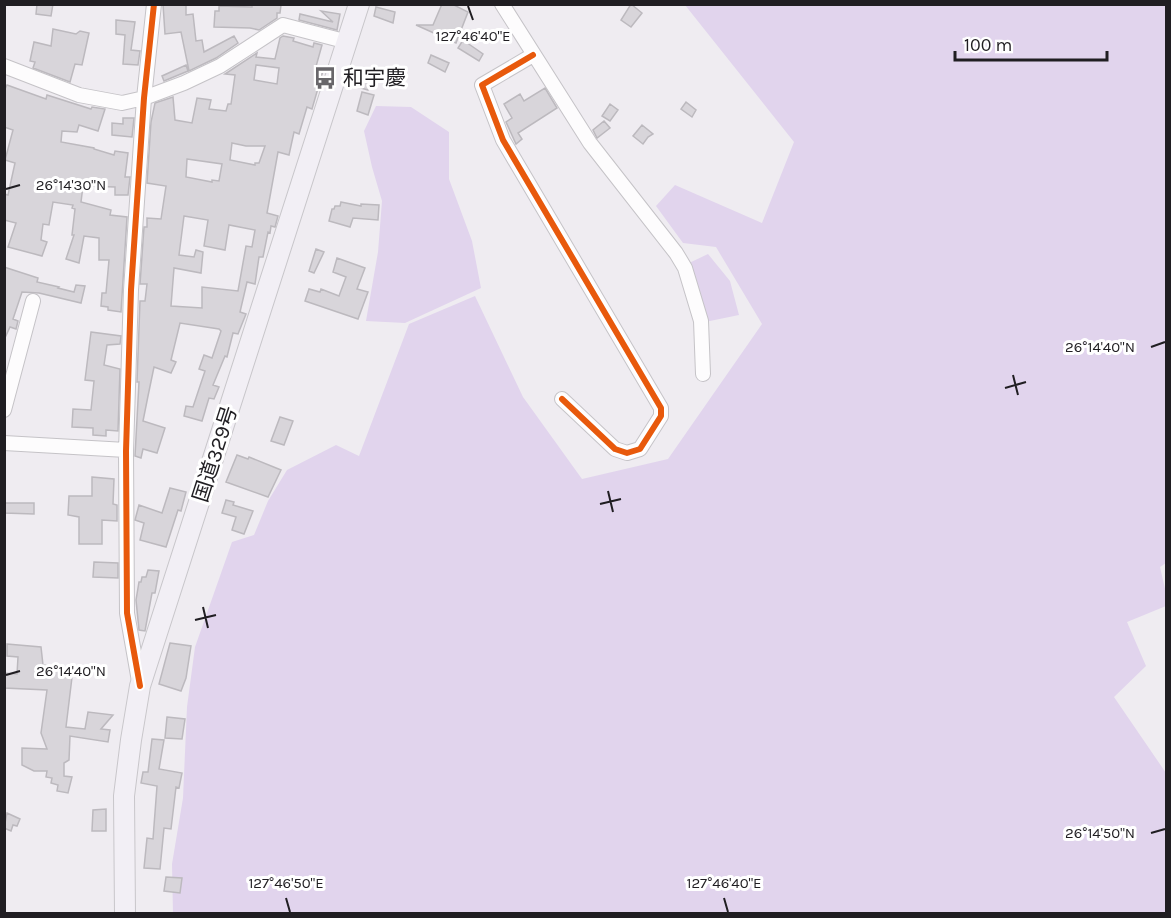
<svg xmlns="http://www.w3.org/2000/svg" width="1171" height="918" font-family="Karla,'Noto Sans JP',sans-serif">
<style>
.green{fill:#e1d4ed}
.building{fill:#d8d5da;stroke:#bcb9be;stroke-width:1.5;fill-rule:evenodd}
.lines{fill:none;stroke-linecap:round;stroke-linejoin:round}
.minor-casing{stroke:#c5c3c7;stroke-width:16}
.highway-casing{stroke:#c8c6ca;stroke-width:22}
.minor{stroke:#fdfcfd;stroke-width:14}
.highway{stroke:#f2eff5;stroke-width:20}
.cycleway-casing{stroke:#fff;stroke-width:10}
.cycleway{stroke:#e8590c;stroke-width:6}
.ticks{fill:none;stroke:#201e22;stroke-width:2}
.labels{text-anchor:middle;stroke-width:6;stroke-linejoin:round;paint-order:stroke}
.poi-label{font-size:21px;fill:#201e22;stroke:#fff;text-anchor:start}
.street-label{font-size:21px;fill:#201e22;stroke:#fff}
.ticks-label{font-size:15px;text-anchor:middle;fill:#201e22;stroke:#fff;stroke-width:6;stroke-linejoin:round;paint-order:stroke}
</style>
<rect width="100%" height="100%" fill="#efecf1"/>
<path class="green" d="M685,5H1166V563L1160,567L1166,593V606L1127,622L1146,666L1114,697L1166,773V913L173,914L172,864L183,798L187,707L195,647L232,542L254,535L268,501L287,470L336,445L359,456L409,324L475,296L523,397L582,479L668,459L762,324L716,247L683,243L656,206L675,185L762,223L794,142Z
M376,106L411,107L449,132V179L472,241L481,288L405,323L366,321L378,252L382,201L372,167L364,131Z
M708,254L730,281L739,315L705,322L687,264Z"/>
<path class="building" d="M37,4H53L51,16L36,14Z
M163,4H186V15L193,14L196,41L202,40L204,52L234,36L238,43L216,58L189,71L181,32L165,34Z
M252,4L281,5L280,13H277V18L259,30L250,28L214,27L215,11H219V6L252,7Z
M442,4H452L468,12L456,43L416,25H433Z
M631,4L642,13L631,27L621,20Z
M376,7L395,12L393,23L374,16Z
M321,11L340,14L337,30L299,20L300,14L333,22Z
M116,20L135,22L131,50L140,51L138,65L123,64L125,35L116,34Z
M53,29L76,34L80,31L89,33L82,65L75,64L70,82L33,68L35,62L30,61L34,42L51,46Z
M283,36L294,38L293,41L313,47L314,43L322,45L315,70L323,71L312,109L307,107L299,134L294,132L289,155L278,152L267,213L278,216L275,227L271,226L270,233L268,232L263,257H259L255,284L247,282L240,312L246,314L238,334L233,333L227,357L225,356L213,385L219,387L214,399L209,398L202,421L184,416L186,406L193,407L205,371L199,369L204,355L212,358L221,331L219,329L180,323L171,360L176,362L171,373L154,367L148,396L143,421L165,428L157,453L143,449L141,458L135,456L139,382H137L140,301H145L147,284H140L144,227H147V218L161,219L166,186L147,183L151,122L155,103L173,97L175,120L192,123L197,98L211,100L209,109L226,111L228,104H231L235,75L225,74L257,53L256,57L275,59L280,38ZM256,65L279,68L277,84L254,80ZM232,143L246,146H265L259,163H255V165L230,160ZM187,159L222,164L219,181L212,180V182L186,177ZM184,216L208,220L204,246L225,250L229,225L255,230L252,247L246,246L238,291L202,287V308L171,306L174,268L201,273L203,252L196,250L194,257L179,255Z
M463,40L483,54L479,61L458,48Z
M431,55L449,63L445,72L428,63Z
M186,65L188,71L164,81L162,76Z
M357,76L371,81L368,90L354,86Z
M7,85L46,99L47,95L91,109L92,107L105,109L98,131L79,125L77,132L62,131L61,142L94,148V149L114,155L115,151L128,153L125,177H130L128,195H115V187L83,186L81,202L111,210L110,215L127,217L121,312L108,310V307L101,306L102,293H106L109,260H99V238L84,236L79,263L66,259L74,235H72L75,209L72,208L73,205L53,202L49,225L43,224L41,240L47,242L42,256L8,247L16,223L4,220V194L8,195L15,163L5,160L13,130L4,127V91Z
M545,88L557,108L518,133L522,139L516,144L506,122L512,118L504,104L520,94L524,101Z
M362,92L374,95L368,115L357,111Z
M686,102L696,110L692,117L681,109Z
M610,104L618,110L610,121L602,116Z
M123,118H134L132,137L112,135V123L123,124Z
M604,121L610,128L597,138L593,130Z
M642,125L653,134L648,137L643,144L633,136Z
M341,202L361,206V204L379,205L378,220L353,218L350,227L329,221L332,209H334L335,206H340Z
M316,249L324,252L314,273L309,271Z
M337,258L365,268L357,289L368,292L358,319L305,301L309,289L320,292L321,289L339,296L346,277L333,272Z
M4,267L38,278L37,282L59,287L58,288L74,292L76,285L85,286L81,303L39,293L22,292L13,319L18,321L16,329L10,327L4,340Z
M91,332L121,336L120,344L107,345L104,365L120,369L118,431L106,430V436L93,435V428L72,427L73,409L91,410L94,381L85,380Z
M280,417L293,421L284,445L271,441Z
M237,455L248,459L249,457L281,470L268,497L226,482Z
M92,477L114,479L113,504L117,505V521L102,520V544H79V517L68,515L69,496H92Z
M170,488L186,492L181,511L178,510L166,547L140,540L144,523L135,520L139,505L162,513Z
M226,500L234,502L233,505L253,511L244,534L232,530L236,517L222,513Z
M4,503H34V514L4,513Z
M94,562L118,563V578L93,577Z
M148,570L159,571L155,593H152L145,631L139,630L136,600L139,582H141L142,577H146Z
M170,643L191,646L186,678L181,691L159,684Z
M7,644L41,647L43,665L73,669L66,727L85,729L88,712L113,715L101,729L110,730L108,742L70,736L69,760L64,763V776L72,777L68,793L57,791L58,785L51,783L52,778L46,777L47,771H34L22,765V748L47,749L41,733L47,690L4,688V673L17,674L18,657L7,656Z
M167,717L185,719L182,739L165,738Z
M152,739L164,740L159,769L182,773L179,788L176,787L171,829L164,828L160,869L144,868L147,838L153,839L157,786L141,783L143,772H148Z
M106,809V831H92L93,810Z
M7,813L20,819L17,826L13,825L11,831L4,828Z
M166,877L182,878L180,893L164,891Z"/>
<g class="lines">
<g class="minor-casing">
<path id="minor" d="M502,4L590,143L676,253L685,268L701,321L703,374
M533,55L482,85L503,140L661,408V416L640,449L627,453L615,449L562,399
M4,66L79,95L122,103L144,98L184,83L220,66L283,25L348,42
M4,410L33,301
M4,443L126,450
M139,681L127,613L126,451L131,290L144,98L154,4"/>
</g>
<g class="highway-casing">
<path id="highway" d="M125,914L124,796L131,740L140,686L359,4"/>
</g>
<use href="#minor" class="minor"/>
<use href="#highway" class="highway"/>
<g class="cycleway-casing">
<path id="cycleway" d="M533,55L482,85L503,140L661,408V416L640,449L627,453L615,449L562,399
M140,686L127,613L126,451L131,290L144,98L154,4"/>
</g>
<use href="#cycleway" class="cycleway"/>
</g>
<path class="ticks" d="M468,6L473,20M6,189L20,185M1151,347L1165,342M1013,375L1018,395M1005,388L1026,382M608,491L613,512M600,504L621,499M203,607L208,628M195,620L216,615M6,675L20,671M1151,833L1165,829M286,898L290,912M724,898L728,912"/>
<defs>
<g id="bus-bare" transform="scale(1.8)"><path d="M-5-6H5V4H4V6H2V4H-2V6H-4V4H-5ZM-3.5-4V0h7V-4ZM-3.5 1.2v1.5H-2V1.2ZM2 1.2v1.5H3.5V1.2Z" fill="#68666a" stroke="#fff" stroke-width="2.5" paint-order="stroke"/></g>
</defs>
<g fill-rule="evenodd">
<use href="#bus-bare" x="325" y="78"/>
</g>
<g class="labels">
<g class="poi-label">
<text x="343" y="85">和宇慶</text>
</g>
<g class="street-label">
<text transform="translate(215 454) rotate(-72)" y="7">国道329号</text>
</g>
</g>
<g class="ticks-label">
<text x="473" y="41">127°46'40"E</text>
<text x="71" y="190">26°14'30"N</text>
<text x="1100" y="352">26°14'40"N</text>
<text x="71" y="676">26°14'40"N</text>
<text x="1100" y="838">26°14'50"N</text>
<text x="286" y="888">127°46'50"E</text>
<text x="724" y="888">127°46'40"E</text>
</g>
<rect width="1171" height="918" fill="none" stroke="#201e22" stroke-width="12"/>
<path d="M955 51v9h152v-9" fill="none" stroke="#201e22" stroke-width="3"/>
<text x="964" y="51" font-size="18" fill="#201e22" stroke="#ffffff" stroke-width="4.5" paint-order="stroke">100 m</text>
</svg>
